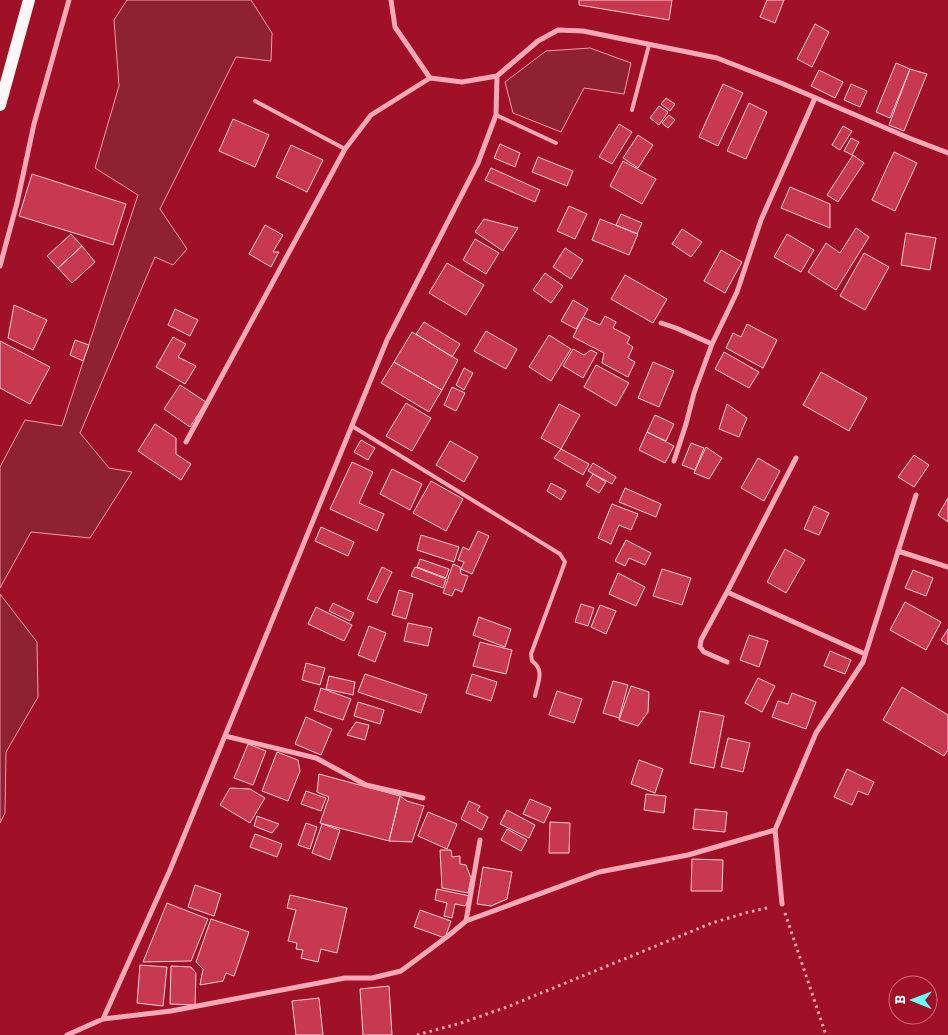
<svg xmlns="http://www.w3.org/2000/svg" width="948" height="1035" font-family="'Space Grotesk',sans-serif">
<style>
.water{fill:#8e2231;stroke:#f99aab}
.building{fill:#c83950;stroke:#fed1d9}
.lines{fill:none;stroke-linecap:round;stroke-linejoin:round}
.path{stroke:#f5a8b5;stroke-width:3;stroke-dasharray:2.5 4;stroke-linecap:butt}
.lane{stroke:#f5a8b5;stroke-width:4}
.street{stroke:#f5a8b5;stroke-width:5}
.primary{stroke:#fff7f8;stroke-width:12}
</style>
<rect width="100%" height="100%" fill="#a01026"/>
<path class="water" d="M127,0H251L272,33L271,61L236,57L160,209L187,249L173,265L155,257L80,433L109,468L132,472L90,538L31,532L0,588V467L25,420L62,426L138,195L95,168L119,86L114,20Z
M590,48L631,63L624,94L584,88L561,132L513,113L505,82L546,51Z
M0,594L37,642L38,697L6,752L5,813L0,823Z"/>
<path class="building" d="M579,0H672L669,20L579,5Z
M767,0H784L775,23L760,17Z
M815,24L829,32L812,67L797,59Z
M896,63L910,69L890,118L876,112Z
M910,69L927,74L904,131L889,125Z
M819,70L843,82L835,98L811,86Z
M723,84L743,93L718,146L699,137Z
M851,84L867,91L860,107L844,100Z
M666,98L675,104L670,111L661,104Z
M749,103L767,112L746,159L727,151Z
M659,106L668,112L659,125L650,118Z
M669,115L675,120L668,128L662,123Z
M233,119L269,135L255,167L219,151Z
M619,124L632,132L612,164L599,157Z
M843,126L852,131L840,150L832,145Z
M638,135L653,145L638,168L623,158Z
M851,138L859,142L852,155L844,151Z
M500,144L520,153L515,167L494,158Z
M291,145L323,160L307,192L276,177Z
M894,152L917,163L895,211L872,200Z
M853,155L864,163L838,202L827,195Z
M538,157L573,171L567,186L532,172Z
M623,161L656,179L642,204L610,186Z
M491,168L540,190L535,202L485,180Z
M32,174L126,204L113,245L19,216Z
M790,187L830,204V228L781,208Z
M569,206L587,214L575,239L557,231Z
M621,214L642,223L637,234L616,225Z
M484,219L518,228L503,251L475,232Z
M600,219L638,234L629,255L592,240Z
M265,225L283,235L273,252H279L271,267L249,254Z
M856,228L869,237L836,290L808,272L826,243L840,253Z
M682,229L702,242L691,257L672,244Z
M906,233L936,238L930,270L901,265Z
M71,234L82,246L58,268L47,256Z
M787,234L814,250L801,272L774,257Z
M475,239L499,253L486,274L463,260Z
M82,246L95,262L72,283L58,268Z
M565,248L583,260L571,279L553,267Z
M721,250L742,262L725,293L704,281Z
M864,253L889,267L865,310L840,296Z
M447,263L484,285L466,315L429,293Z
M545,273L563,286L551,303L533,290Z
M625,275L667,299L653,323L611,299Z
M573,300L588,309L576,329L561,321Z
M14,305L47,320L33,350L8,338Z
M175,309L198,320L190,336L168,325Z
M605,316L616,322L613,328L630,337L627,343L633,347L628,358L635,362L628,377L602,363L604,353L573,337L583,317L600,325Z
M424,322L460,344L452,357L416,334Z
M747,324L777,340L763,368L726,348L733,333L741,337Z
M486,331L517,349L506,369L474,351Z
M412,332L458,360L442,390L394,362Z
M549,335L571,349L551,381L529,367Z
M173,337L186,344L178,357L196,366L185,384L156,367Z
M75,340L89,345L83,361L70,355Z
M0,341L50,367L30,404L0,388Z
M573,349L584,355L591,350L597,353L583,378L563,366Z
M724,352L759,372L749,388L715,369Z
M394,362L442,390L429,412L381,383Z
M653,362L674,371L659,407L638,398Z
M596,365L629,383L616,406L584,387Z
M464,368L473,373L464,390L456,385Z
M821,372L867,398L849,431L803,405Z
M180,385L206,402L190,427L164,409Z
M452,387L465,393L456,411L444,405Z
M406,403L431,418L412,451L386,436Z
M559,404L580,415L561,449L541,438Z
M727,404L747,418L739,437L719,429Z
M655,415L674,424L666,441L647,432Z
M155,424L176,438V454L191,464L181,480L138,451Z
M647,432L674,446L665,463L639,450Z
M361,440L375,448L368,460L354,452Z
M450,441L478,457L464,482L436,465Z
M691,443L704,448L695,470L682,465Z
M706,447L722,458L709,479L694,473Z
M561,449L589,464L583,475L554,458Z
M914,455L929,465L914,487L898,477Z
M758,458L780,471L764,501L741,488Z
M352,462L373,472L359,503L384,514L377,531L330,509Z
M593,463L616,477L612,484L588,471Z
M392,469L422,484L410,510L380,494Z
M593,474L606,482L599,493L586,485Z
M431,481L463,499L446,531L413,513Z
M551,483L566,491L561,500L547,491Z
M625,488L661,504L656,517L619,502Z
M948,498V522L938,515Z
M612,504L638,514L631,530L619,525L611,544L598,538Z
M814,506L829,513L819,535L804,529Z
M321,527L354,542L348,556L315,541Z
M478,531L489,536L472,574L461,569L464,562L458,560L463,547L469,550Z
M421,535L459,547L454,562L417,550Z
M626,540L651,553L645,565L629,558L625,566L615,561Z
M785,549L805,560L786,593L767,582Z
M420,559L449,569L446,578L417,567Z
M453,564L460,567L461,574L468,576L462,592L455,589L452,596L443,593Z
M382,567L392,572L377,603L367,599Z
M415,567L446,579L443,588L411,576Z
M662,569L691,578L682,605L653,596Z
M913,570L933,578L926,596L905,588Z
M618,573L645,587L636,606L609,594Z
M399,590L413,594L406,619L392,615Z
M905,602L941,622L926,650L890,630Z
M333,603L354,613L350,621L329,611Z
M581,604L594,608L588,626L575,622Z
M600,605L616,611L606,634L591,627Z
M316,607L352,625L344,641L308,624Z
M479,617L511,629L505,647L473,635Z
M408,623L432,628L428,646L404,641Z
M369,626L386,633L375,662L358,655Z
M948,629V645L941,640Z
M749,635L768,641L759,667L740,660Z
M480,642L512,650L506,674L473,666Z
M830,651L851,660L845,674L824,666Z
M306,663L325,668L320,685L302,680Z
M365,674L427,695L421,713L358,692Z
M472,674L497,682L491,701L466,693Z
M329,676L355,682L353,695L326,689Z
M758,678L775,686L762,712L745,703Z
M613,681L628,685L619,718L603,713Z
M631,686L649,692L648,712L638,726L619,720Z
M902,687L948,715V750L944,756L883,720Z
M321,688L351,699L343,720L314,710Z
M557,691L582,699L574,723L549,715Z
M792,693L816,702L806,729L772,717L778,701L788,704Z
M358,702L384,710L380,724L354,716Z
M700,711L724,716L714,768L690,763Z
M306,717L332,729L321,755L295,744Z
M356,722L369,725L365,740L347,735Z
M728,738L750,743L743,772L721,767Z
M248,744L266,751L253,785L234,778Z
M277,752L298,760L300,771L288,801L262,791Z
M639,760L663,769L655,793L631,784Z
M847,769L874,782L868,795L858,791L852,805L834,797Z
M319,774L400,796L389,841L320,823L329,797L317,792Z
M230,788L250,789L265,798L250,823L220,805Z
M306,791L326,798L321,811L301,804Z
M646,794L666,796L664,813L644,810Z
M400,796L407,801L424,806L412,842L389,841Z
M530,799L551,808L544,823L523,814Z
M469,801L480,806L477,811L488,817L482,830L461,819Z
M695,809L727,812L725,832L693,829Z
M507,810L535,825L529,838L500,824Z
M428,812L457,824L447,849L418,836Z
M257,816L279,824L272,833L254,826Z
M550,822L570,823L569,853H549Z
M306,823L317,827L310,849L298,845Z
M322,824L340,830L330,860L312,853Z
M507,829L527,840L521,851L501,840Z
M255,834L282,844L277,857L250,847Z
M440,850H451L452,857L460,856V864L466,865L471,878L468,893L442,888Z
M692,859L723,860L722,891H691Z
M483,867L512,872L507,899L491,906L477,904Z
M195,885L221,894L214,916L188,907Z
M437,889L470,896L465,906L455,904L452,918L444,916L447,903L435,900Z
M290,895L347,908L337,953L321,949L318,962L301,958L303,950L296,949L297,943L288,941L296,910L287,908Z
M167,903L208,919L191,961L143,962Z
M420,910L451,921L445,938L414,927Z
M211,919L249,932L234,976L226,973L223,981L200,985L203,969L196,962Z
M140,965L167,967L163,1006L137,1003Z
M171,966L191,967L196,973L195,1005L170,1004Z
M389,986L392,1035H363L360,989Z
M319,998L323,1035H296L292,1001Z"/>
<g class="lines">
<path class="path" d="M785,913L826,1035
M417,1035L461,1023L507,1007L712,923L745,913L771,907"/>
<path class="lane" d="M255,101L345,149
M632,110L649,45
M496,115L556,143
M352,426L560,554L565,562L531,654L532,661C545,670 538,682 535,696"/>
<path class="street" d="M391,0L395,27L430,78L462,82L497,76L538,41L558,30L583,31L717,58L781,83L909,138L948,153
M0,266L17,203L34,124L69,0
M661,323L676,328L712,344
M186,442L345,149L371,115L430,78
M796,458L727,592L865,654
M674,461L686,424L694,393L712,344L737,292L761,220L815,98
M898,551L948,567
M727,592L701,640L700,647L704,652L727,662
M225,736L316,758L366,785L423,798
M775,830L816,733L863,662L916,495
M466,921L480,840
M103,1019L170,870L387,340L478,163L496,115L497,76
M67,1035L103,1019L171,1011L345,978H372L401,971L448,936L466,921L599,872L688,855L775,830L782,904"/>
<path class="primary" d="M0,105L29,0"/>
</g>
<g transform="translate(913 1000) rotate(271)"><circle r="24" fill="#a01026" stroke="#c6707d"/>
<path d="M0-4L9 19L0 12L-9 19Z" fill="#6dfffe"/>
<text y="-8" font-size="14" font-weight="bold" text-anchor="middle" fill="#ffffff">B</text>
</g>
</svg>
